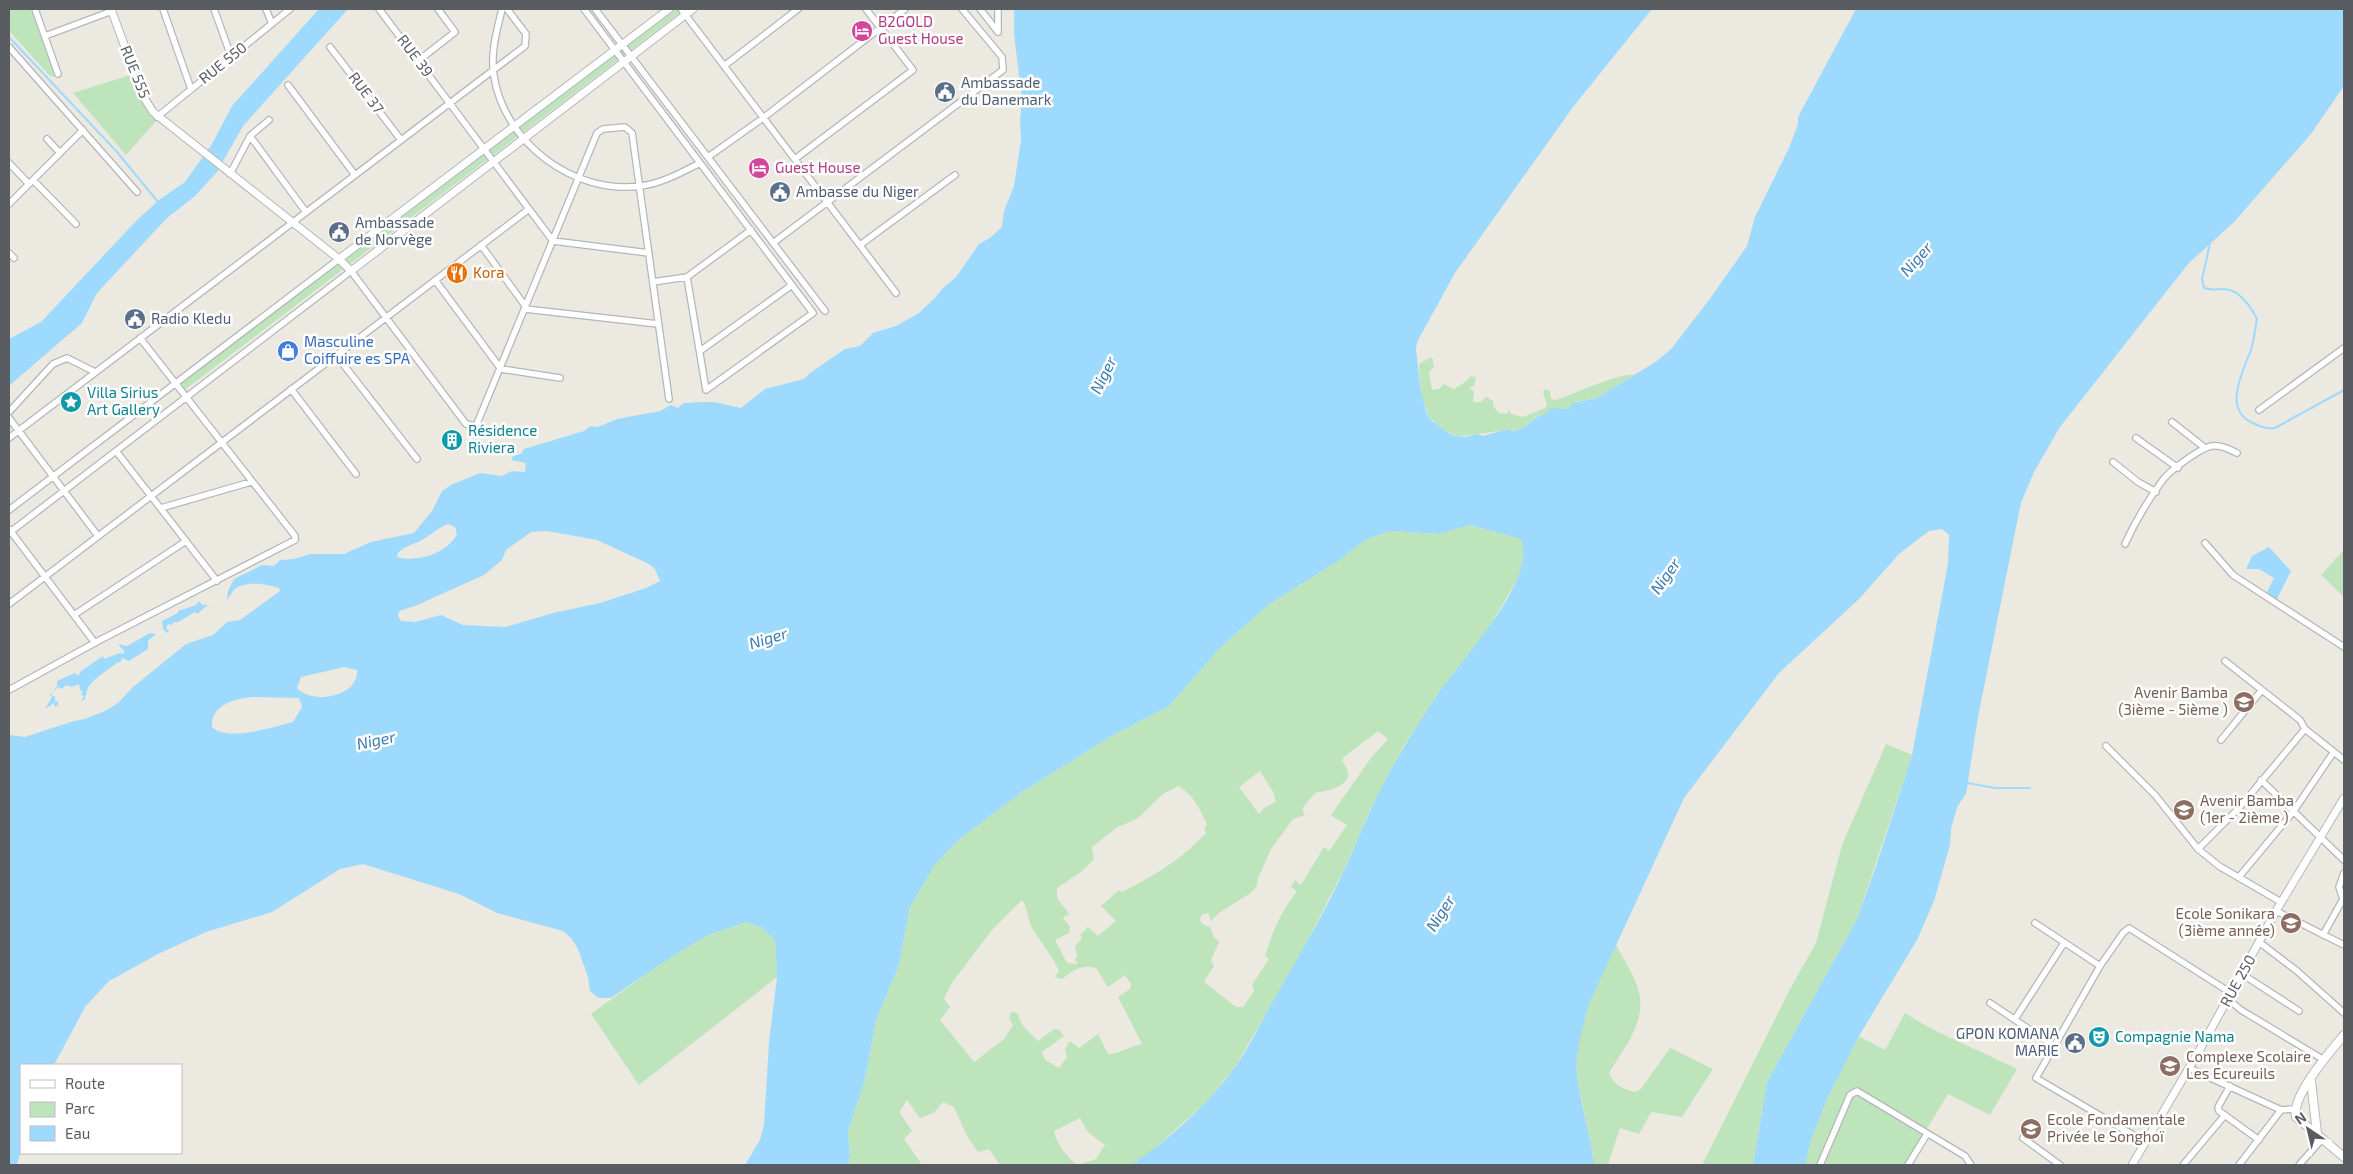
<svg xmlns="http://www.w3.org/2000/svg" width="2353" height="1174" font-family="'Exo 2',sans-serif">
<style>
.green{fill:#bee4bc;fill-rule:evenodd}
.water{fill:#9edafe;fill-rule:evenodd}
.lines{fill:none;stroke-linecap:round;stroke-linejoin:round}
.stream{stroke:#9edafe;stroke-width:2}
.minor-casing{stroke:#b3b7bb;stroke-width:8}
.tertiary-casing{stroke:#b3b7bb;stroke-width:9}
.secondary-casing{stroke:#b4b8bd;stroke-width:10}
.minor{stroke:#fff;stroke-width:5.5}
.tertiary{stroke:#fff;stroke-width:7}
.secondary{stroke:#fff;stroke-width:8}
.labels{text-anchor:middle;stroke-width:5;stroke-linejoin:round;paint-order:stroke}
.hotel-label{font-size:15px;fill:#b23c85;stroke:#fff;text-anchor:start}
.street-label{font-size:15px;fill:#595d61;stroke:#fff}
.service-label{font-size:15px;fill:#4e5e75;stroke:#fff;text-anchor:start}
.food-label{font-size:15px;fill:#c56008;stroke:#fff;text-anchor:start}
.shop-label{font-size:15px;fill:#366cbe;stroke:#fff;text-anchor:start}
.culture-label{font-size:15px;fill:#0d838f;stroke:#fff;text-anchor:start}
.education-label{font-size:15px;fill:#785e54;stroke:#fff;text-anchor:start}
.water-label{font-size:16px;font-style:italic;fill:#3c7baf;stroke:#fff}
</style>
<rect width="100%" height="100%" fill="#ece9e0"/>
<path class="green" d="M9,9H31L55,77L50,76L9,31Z
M675,9H685L182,392L177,386Z
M130,75L157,120L126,155L73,93Z
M1432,357L1434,366L1429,372L1432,390L1439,389L1444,384L1454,389L1468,380L1470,376L1476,377L1474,386L1469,388L1474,392L1473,402H1481L1486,397L1493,401V406L1499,413L1507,414L1509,410L1511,414L1523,417L1545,408L1547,405L1543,392L1545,389L1550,391L1551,399L1555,400C1573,395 1620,372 1634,375L1597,398L1576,402L1568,409H1550L1547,413L1537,416L1520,430L1511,431L1507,429C1497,432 1486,433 1477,434C1456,437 1456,438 1438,425C1433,421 1428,416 1426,410C1421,395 1420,379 1419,364Z
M1470,525L1521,539L1525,549L1522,571L1486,633L1438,694L1403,747L1367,817L1346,866L1300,955L1235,1067L1208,1100L1150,1153L1131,1165H1000L989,1149L978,1152L967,1136L954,1107L943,1102L934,1113L920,1118L907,1100L899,1112L912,1131L904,1139L922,1165H848L850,1157L848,1131L865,1079L876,1021L899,965L910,907L934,866L957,841L1022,792L1115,734L1168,707L1220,648L1268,605L1338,561L1367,539L1390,531L1440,534ZM1378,731L1388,739L1371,758L1331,815L1347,825L1329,851L1324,847L1301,885L1295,880L1291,887L1297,891C1282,910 1272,932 1265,956L1269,959L1252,985L1254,991L1243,1007H1236L1204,982L1214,966L1211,960L1219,942L1214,937L1210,927L1204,925L1200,921L1201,915L1208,913L1211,921L1219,913L1252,892L1257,885L1258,878L1271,849L1293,819L1305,815L1302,809L1315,793C1331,790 1361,784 1342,761L1344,757ZM1260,771L1273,792L1276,802L1265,807L1259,814L1239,787ZM1178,786C1194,795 1199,808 1207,824L1204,829L1206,833C1182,859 1154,876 1122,892L1119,890L1101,906L1116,921L1098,936L1088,927L1080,935L1082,939L1075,946L1077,956L1075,960L1078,964L1067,963L1055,940L1069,933L1070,927L1063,918L1069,914L1057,898V888L1081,872L1094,859L1092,847L1116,828L1138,818L1163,794ZM1022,900C1030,912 1026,918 1033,929C1042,944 1052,955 1059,971L1055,977L1062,979C1074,970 1081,964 1096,968L1108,987L1125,975L1131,984L1130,989L1118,997L1142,1044C1130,1046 1120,1054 1108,1054L1098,1034L1079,1048L1070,1041L1065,1049L1067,1057L1059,1068L1045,1060L1042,1052L1064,1036L1059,1030L1054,1029L1038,1041L1023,1026L1017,1013L1011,1012L1009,1019L1013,1025L1004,1039L974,1062L940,1020L950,1007L944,999L951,984L992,930ZM1080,1118L1088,1132L1105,1145L1096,1159L1077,1165C1068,1158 1056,1143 1054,1131Z
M2344,550V597L2321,575Z
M1886,744L1912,755L1857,919L1767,1082L1753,1165H1702L1790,989L1816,943L1842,845Z
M747,922L762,928L775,940L777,977L639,1085L591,1014L671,956L708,935Z
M1615,943C1623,958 1635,976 1639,992C1646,1023 1624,1048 1609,1073C1614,1085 1622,1089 1635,1092L1641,1089L1670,1048L1713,1069L1682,1117L1651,1112L1639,1134L1620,1128L1608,1165H1594C1591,1135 1581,1105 1577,1075C1572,1029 1597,983 1615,943Z
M1905,1013L1930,1028L2017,1069L1990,1115L1948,1094L1905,1165H1805C1808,1126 1841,1072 1859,1036L1885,1050Z"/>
<path class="water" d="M319,9H348L243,126L217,172L195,196L166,219L97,293L82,323L9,386V339L41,322L137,220L159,200L185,182L212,144L232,106Z
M1014,9H1652L1573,107L1455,273L1417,342L1416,350L1421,390L1426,412L1432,421L1452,435L1465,437L1477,434L1483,436L1507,429L1511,431L1520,430L1538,416L1547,413L1550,408L1568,409L1573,403L1597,398L1657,361L1671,349L1709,300L1747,246L1755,217L1789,148L1798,124V117L1856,9H2344V86L2311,134L2234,222L2188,264L2060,427L2034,472L2021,503L2010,557L1978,717L1966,794L1957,807L1951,829L1950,845L1934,901L1917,940L1859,1036L1827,1099L1811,1140L1805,1165H1753L1767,1082L1857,919L1877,863L1912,755L1948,564L1949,535L1942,529L1929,531L1899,554L1859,599L1779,673L1684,798L1588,1006C1583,1028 1575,1051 1577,1074C1580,1105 1591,1134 1594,1165H1131C1168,1141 1209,1103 1235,1067C1251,1045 1262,1019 1276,996C1300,953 1326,911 1346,866C1354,850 1359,834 1367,818C1386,775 1410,735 1436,697C1459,662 1538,581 1521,539L1470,525L1440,534L1390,531L1367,539L1338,561L1268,605L1220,648L1168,707L1115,734L1022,792L957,841L934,866L910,907L899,965L876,1021L865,1079L848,1131L850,1157L848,1165H745L760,1140L764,1125L769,1042L777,977L775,940L762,928L747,922L708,935L671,957L611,998H599L590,991L588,977L578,949L572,939L563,931L497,913L459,894L363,864L340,869L272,912L206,932L158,954L109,981L85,1007L54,1065H21V1150L17,1165H9V735L25,737L74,721L85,719L105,711L118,703L132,688L186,644L213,635L227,622L240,620L280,591L279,588C267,584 244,580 234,590C231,592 230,597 227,600L228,591L234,579L262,565L274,566L280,560L294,559L310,554H344L371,542L414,533L432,511L442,491L451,485L480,473L502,476L512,471L525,472L526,463L511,460L513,456L521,454L524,449L584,431L591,426L598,427L617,419L660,411L671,405L678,408L684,403L701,402H714L741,408L765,389L804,379L810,373L845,349L860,346L873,333L896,326L919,313L935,298L943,288L956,277L979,244L990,238L1002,227L1004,211L1014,186L1021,140L1020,120L1022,100L1014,34ZM448,524L455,527L457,534C448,553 417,563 397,557L398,553C405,546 411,545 420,541C430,536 437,528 448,524ZM547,531L597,540L649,564L655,569L660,581L646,588L600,603L553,613L505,627L463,625L441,615L415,622L401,621L398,616L399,611L415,606L484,575L502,560L506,550L531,532ZM344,667L357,670C359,697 312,705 297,688L301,677ZM253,697L299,698L302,707L293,722C273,727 228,742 212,727C210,705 236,698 253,697Z
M2269,547L2291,571L2276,601L2267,592L2274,578L2259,569H2246L2252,556Z
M199,601L203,606L205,604L207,606L213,605L205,607L197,614L195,612L178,622H174L172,625L168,624L166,628L169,631L167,633L163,629L162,621L178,613V611L196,605Z
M150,633L156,634L148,641V649L129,661L122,658L120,663L118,662C108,670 97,676 89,686C86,691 87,695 84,700L81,701L84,696L81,695L83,691L80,690L79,684L72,687L66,685L62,689L59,687L54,690L51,695L55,697V702L58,701V705L55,707L54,703L45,709L52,697L50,695L57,686V681L75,673L78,676L81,671L103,656L104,659L120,653L123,654L125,652L118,644L127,646Z"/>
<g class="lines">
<path class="stream" d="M9,37L117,152L158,202
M2210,244L2202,279L2204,288C2213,291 2216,289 2224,289C2239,289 2251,307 2257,319C2255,329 2254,340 2251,350C2243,371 2222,410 2253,423C2261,427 2266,429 2275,428L2344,390
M1967,783L1995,788H2030"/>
<g class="minor-casing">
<path id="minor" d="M35,9L58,74
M163,9L191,89
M214,9L231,56
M266,9L272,24
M379,9L553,241L649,253
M502,9C497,30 490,53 494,76C504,142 573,195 640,186C661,184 682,172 700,163
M584,9L813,313L706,390L687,277
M595,9L825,311
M681,9L896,293
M980,9L998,32
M998,9V32
M45,36L112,11
M9,47L137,192
M330,47L401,140
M418,61L455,32L438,9
M724,66L798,9
M288,85L355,175
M157,117L290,9
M250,136L306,212
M47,139L60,153
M708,157L763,118L905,9
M795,159L913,70L866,9
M9,163L29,184
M230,174L250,136L269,120
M33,180L76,224
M9,204L83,130
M773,243L1003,70L1002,57L962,9
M481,245L526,307
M860,245L955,175
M9,253L14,258
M435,280L501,369L560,378
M653,282L687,277L751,230
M525,309L658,324
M700,351L792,285
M336,355L417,459
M291,389L356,474
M2259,410L2344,348
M9,412L53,364L67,358L95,372
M9,418L98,536
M2172,422L2205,448
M9,438L525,46L526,34L507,9
M2136,438L2178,468
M116,451L217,581
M2113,462L2138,482L2156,492
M161,508L251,482
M9,510L339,259
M9,529L95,643
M9,533L351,271L466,424L476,426L597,133L603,129L625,127L632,133L669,399
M2205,543L2233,575L2344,647
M2125,544C2134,524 2149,499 2162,481C2169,471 2200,448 2212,446C2221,445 2229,449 2237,453
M9,604L529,209
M74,615L186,541
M2225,661L2300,720L2305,729L2344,760
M9,690L100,640L295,540V536L140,338
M2221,740L2261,691
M2106,746L2155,795L2198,849L2219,866L2281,902
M2261,780L2344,860
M2198,849L2240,807L2305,729
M2239,877L2293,812L2333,753
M2276,911L2344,945
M2035,923L2100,966
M2323,935L2343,899L2339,887L2344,873
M2259,942L2297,971L2344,1013
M2242,974L2299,1011
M2228,999L2241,1010L2324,1060
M1990,1003L2054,1046
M2015,1019L2064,943
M2189,1068L2281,1110L2294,1109
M2230,1086L2218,1107L2219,1111L2259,1140
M2023,1138L2060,1165
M2145,1142L2036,1078L2100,966L2123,933L2129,928L2231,993
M1820,1165L1850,1095L1857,1091L1965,1156L1971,1165
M1908,1165L1927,1134
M2183,1165L2225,1115
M2239,1165L2281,1110
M2299,1165L2323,1138"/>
</g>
<g class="tertiary-casing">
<path id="tertiary" d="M111,9L143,96L153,112L339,259L351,271L693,9
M339,259L669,9
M2132,1165L2199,1051L2276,911L2344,798"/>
</g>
<g class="secondary-casing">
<path id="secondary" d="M2344,1035C2330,1052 2291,1096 2296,1117L2344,1157
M2311,1081L2317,1133"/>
</g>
<use href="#minor" class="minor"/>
<use href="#tertiary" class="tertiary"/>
<use href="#secondary" class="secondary"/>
</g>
<defs>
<g id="hotel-disc" transform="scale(1.125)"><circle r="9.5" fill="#d1479c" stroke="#fff"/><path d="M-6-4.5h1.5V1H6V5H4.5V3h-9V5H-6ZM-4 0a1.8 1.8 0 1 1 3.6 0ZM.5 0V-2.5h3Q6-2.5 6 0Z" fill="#fff"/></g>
<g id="civic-disc" transform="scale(1.125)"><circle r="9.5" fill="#5c6f8a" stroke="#fff"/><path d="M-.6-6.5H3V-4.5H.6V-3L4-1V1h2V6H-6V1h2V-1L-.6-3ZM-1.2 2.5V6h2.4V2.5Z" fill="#fff"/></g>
<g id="restaurant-disc" transform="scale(1.125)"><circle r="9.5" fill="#e8710a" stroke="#fff"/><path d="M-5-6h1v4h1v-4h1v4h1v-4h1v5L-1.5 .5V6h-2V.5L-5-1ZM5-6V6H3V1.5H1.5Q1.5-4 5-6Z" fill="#fff"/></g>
<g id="shop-disc" transform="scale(1.125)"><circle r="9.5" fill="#3f7fe0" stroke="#fff"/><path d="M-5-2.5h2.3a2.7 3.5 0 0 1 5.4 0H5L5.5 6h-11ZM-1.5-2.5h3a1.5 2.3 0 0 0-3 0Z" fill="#fff"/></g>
<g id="sight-disc" transform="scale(1.125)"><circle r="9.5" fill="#0f9aa8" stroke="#fff"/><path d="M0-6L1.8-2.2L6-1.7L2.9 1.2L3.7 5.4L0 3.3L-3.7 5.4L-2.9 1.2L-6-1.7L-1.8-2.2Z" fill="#fff"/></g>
<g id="building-disc" transform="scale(1.125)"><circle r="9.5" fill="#0f9aa8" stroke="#fff"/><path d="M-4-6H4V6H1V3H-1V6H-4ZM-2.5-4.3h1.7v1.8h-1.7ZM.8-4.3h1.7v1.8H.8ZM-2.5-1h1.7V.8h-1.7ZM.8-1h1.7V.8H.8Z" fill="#fff"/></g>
<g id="school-disc" transform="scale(1.125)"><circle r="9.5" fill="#8d6e63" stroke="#fff"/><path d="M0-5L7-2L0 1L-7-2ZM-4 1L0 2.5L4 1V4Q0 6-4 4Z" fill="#fff"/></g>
<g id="theatre-disc" transform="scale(1.125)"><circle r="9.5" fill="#0f9aa8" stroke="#fff"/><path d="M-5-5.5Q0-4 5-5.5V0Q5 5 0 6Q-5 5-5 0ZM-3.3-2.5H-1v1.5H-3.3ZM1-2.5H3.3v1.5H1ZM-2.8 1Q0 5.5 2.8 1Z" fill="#fff"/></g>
</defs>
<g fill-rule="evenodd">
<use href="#hotel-disc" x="862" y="31"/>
<use href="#civic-disc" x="945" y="92"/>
<use href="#hotel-disc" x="759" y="168"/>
<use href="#civic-disc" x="780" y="192"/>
<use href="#civic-disc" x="339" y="232"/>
<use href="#restaurant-disc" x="457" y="273"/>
<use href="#civic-disc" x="135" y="319"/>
<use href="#shop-disc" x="288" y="351"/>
<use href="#sight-disc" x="71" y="402"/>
<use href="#building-disc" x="452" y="440"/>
<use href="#school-disc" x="2244" y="702"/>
<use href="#school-disc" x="2184" y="810"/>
<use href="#school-disc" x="2291" y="923"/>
<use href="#theatre-disc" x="2099" y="1037"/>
<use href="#civic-disc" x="2075" y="1043"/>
<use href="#school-disc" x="2170" y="1066"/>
<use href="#school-disc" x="2031" y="1129"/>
</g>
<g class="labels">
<g class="hotel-label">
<text x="878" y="27">B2GOLD<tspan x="878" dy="17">Guest House</tspan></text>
<text x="775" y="173">Guest House</text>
</g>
<g class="street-label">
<text transform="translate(415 56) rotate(53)" y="5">RUE 39</text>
<text transform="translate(223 63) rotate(-39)" y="5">RUE 550</text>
<text transform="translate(135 72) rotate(68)" y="5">RUE 555</text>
<text transform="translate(366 93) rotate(53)" y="5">RUE 37</text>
<text transform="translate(2238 981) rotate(-61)" y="5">RUE 250</text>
</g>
<g class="service-label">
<text x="961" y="88">Ambassade<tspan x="961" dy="17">du Danemark</tspan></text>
<text x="796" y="197">Ambasse du Niger</text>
<text x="355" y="228">Ambassade<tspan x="355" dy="17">de Norvège</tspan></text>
<text x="151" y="324">Radio Kledu</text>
<text x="2059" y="1039" text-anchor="end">GPON KOMANA<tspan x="2059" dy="17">MARIE</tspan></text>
</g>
<g class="food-label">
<text x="473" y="278">Kora</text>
</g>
<g class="shop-label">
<text x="304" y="347">Masculine<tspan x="304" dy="17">Coiffuire es SPA</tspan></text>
</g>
<g class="culture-label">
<text x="87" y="398">Villa Sirius<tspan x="87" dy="17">Art Gallery</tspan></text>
<text x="468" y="436">Résidence<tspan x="468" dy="17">Riviera</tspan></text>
<text x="2115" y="1042">Compagnie Nama</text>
</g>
<g class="education-label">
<text x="2228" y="698" text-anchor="end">Avenir Bamba<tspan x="2228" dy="17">(3ième - 5ième )</tspan></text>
<text x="2200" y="806">Avenir Bamba<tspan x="2200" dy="17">(1er - 2ième )</tspan></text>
<text x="2275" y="919" text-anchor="end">Ecole Sonikara<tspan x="2275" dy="17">(3ième année)</tspan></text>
<text x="2186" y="1062">Complexe Scolaire<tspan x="2186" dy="17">Les Ecureuils</tspan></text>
<text x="2047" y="1125">Ecole Fondamentale<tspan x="2047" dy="17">Privée le Songhoï</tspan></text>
</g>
<g class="water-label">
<text transform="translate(1916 259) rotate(-49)" y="6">Niger</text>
<text transform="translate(1103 375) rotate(-64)" y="6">Niger</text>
<text transform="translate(1665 576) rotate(-55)" y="6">Niger</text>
<text transform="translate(768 638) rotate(-17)" y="6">Niger</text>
<text transform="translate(376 740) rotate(-12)" y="6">Niger</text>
<text transform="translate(1440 913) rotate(-58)" y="6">Niger</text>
</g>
</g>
<rect width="2353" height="1174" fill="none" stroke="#595d61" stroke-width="20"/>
<rect x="20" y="1064" width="162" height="90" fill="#ffffff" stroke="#bdbec0"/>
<rect x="30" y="1080" width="25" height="8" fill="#ffffff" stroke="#bdbec0"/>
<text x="65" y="1089" font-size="15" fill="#595d61">Route</text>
<rect x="30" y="1102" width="25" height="15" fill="#bee4bc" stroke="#bdbec0"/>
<text x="65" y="1114" font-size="15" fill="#595d61">Parc</text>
<rect x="30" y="1126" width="25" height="15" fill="#9edafe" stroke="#bdbec0"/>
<text x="65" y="1139" font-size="15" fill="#595d61">Eau</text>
<g transform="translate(2308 1129) rotate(325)" stroke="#ffffff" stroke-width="4" paint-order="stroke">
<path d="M0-4L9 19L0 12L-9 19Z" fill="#595d61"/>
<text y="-8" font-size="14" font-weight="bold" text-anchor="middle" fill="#595d61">N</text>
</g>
</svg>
